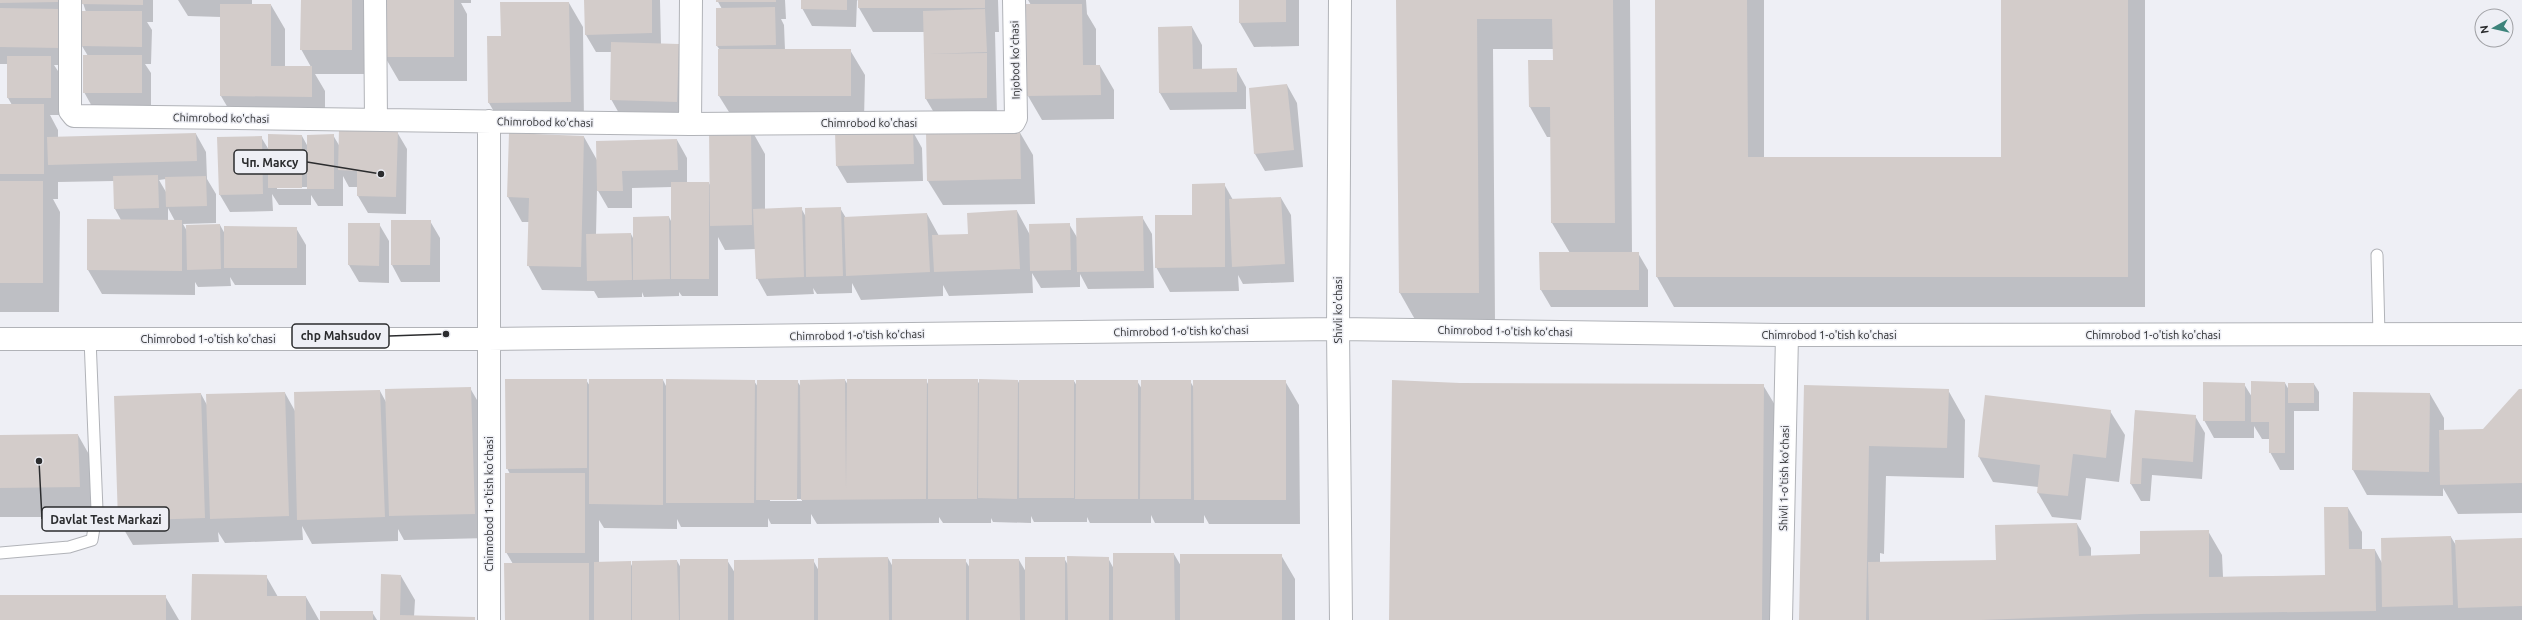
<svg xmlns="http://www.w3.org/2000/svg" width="2522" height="620" font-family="Ubuntu,sans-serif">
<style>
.shadow{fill:#0003;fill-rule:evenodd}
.building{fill:#d3ccca}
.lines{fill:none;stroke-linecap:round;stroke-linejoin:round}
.service-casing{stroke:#b1b3b8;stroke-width:13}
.minor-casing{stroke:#b1b3b8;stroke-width:24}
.service{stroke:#fff;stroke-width:11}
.minor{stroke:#fff;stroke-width:22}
.labels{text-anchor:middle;stroke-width:3;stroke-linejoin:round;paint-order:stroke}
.street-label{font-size:11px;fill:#2b2c2e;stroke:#eeeff5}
.leader{fill:none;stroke:#2b2c2e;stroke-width:1.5}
.callout-dot{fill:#2b2c2e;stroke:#eeeff5;stroke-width:1.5}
.callout{fill:#eeeff5;stroke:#2b2c2e;stroke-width:1.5}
.callout-label{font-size:12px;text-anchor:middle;font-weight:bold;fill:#2b2c2e}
</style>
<rect width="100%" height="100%" fill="#eeeff5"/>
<path class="shadow" d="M0,0H67L69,65H54L60,74L61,115H50L58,130V138L196,134L206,152L207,179L216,194V223L183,224L187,231L220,225L225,234L296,228L306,245V285H235L230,277L231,286L198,287L195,282V295L102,294L88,270V220H121L115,209L114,181L58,182V199H53L60,212L59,312H0V105H12L8,98V64H0ZM166,179V192L159,180ZM168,208L175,221H168Z
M82,0H153V22H147L152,30L151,64H145L151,73V110H94L84,92L88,56L82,46V12H86Z
M178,0H252V5H271L285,29V67H311L301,49L302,0H365V74H315L325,91V121L235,120L221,96V17L188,16Z
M385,0H471V3H461L467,14V81H399L385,57Z
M585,0H660L661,44L678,45L692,69L690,126L625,124L611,99L612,52H596L586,35Z
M717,0H785L786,19H781L784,25L785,50H850L865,75L864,120H734L719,96L720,50L717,46L722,9Z
M802,0H998L999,32H995L997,115L936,116L926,99L925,32H873L859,8V1L857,0L856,27L812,26L802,8Z
M1028,0H1086L1087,14L1096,29V66H1100L1114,90V119L1042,120L1028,96L1031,5Z
M1240,0H1299V46L1254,47L1240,23Z
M1397,0H1630L1632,253H1638L1648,270V307H1551L1541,290L1570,253L1552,223V137H1547L1530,107L1554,61L1553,49H1493L1495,322L1417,323L1400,293Z
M1656,0H1764V158H2002V0H2145V307H1674L1657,277Z
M569,3L583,27L584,126L503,127L489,103Z
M1192,27L1202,45V70L1236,69L1246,87V109L1170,110L1160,93L1159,28Z
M1287,85L1297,103L1303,167L1265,171L1255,154Z
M751,129L765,154V210L801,208L806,217L840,208L846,218L927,214L939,236L969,235L1017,211L1030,235L1069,224L1078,239L1142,217L1152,234L1154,288L1088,289L1080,274V287L1041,288L1032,273L1033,293L949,296L943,285V296L861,300L852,283V293L817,294L813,288L814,294L767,296L757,278L756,249L725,250L718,237V296H682L679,292V296L644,297L642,292V297L598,298L594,291L542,290L528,265L530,222H522L508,197L510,134L584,137L597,160L677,140L687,158V183H709L711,187ZM672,187V223L669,217L634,240L631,234L596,235L597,189L608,208H632V188Z
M912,130L922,148L923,181L847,183L837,166Z
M1019,131L1033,155L1035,204L943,205L928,181Z
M397,132L407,149L406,214L368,213L358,196V187H349L343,176V206H318L311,195V205H279L272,194L273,211L230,212L220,195L218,138L261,137L269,150L302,136L308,147L333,135L340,147ZM277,187H307V189H277Z
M1224,184L1233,200L1281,198L1291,215L1294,282L1243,284L1238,275L1239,291L1170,292L1156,267L1193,216Z
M430,221L440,238V282H401L392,265Z
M379,224L389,241V283L359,282L349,265Z
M586,380L590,386L663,380L667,388L754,381L758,387L797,381L801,387L845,380L848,385L926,380L929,386L977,380L980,385L1018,381L1020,385L1074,381L1077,386L1137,381L1142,389L1190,381L1194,388L1285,381L1299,405L1300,524H1209L1204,515V523H1155L1151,515V523H1090L1087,517V522H1034L1031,516V523L993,522L991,518V523H943L939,517V523L817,524L811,514V524H771L768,518V527H681L677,519V529L604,528L599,520V563L630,562L633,568L677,561L681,568L727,560L735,573L813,560L819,571L888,558L893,567L965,560L970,568L1019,560L1026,572L1064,558L1068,565L1108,558L1114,569L1174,554L1181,566L1281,555L1295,579V620H506L513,564L506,552L510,474L507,468ZM770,499H802V501H770Z
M2285,383L2289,390L2314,384L2319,392V411H2294V470H2280L2270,452V439H2262L2254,426V438H2214L2204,420L2244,384L2252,397Z
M1460,384L1763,385L1778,410L1775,620H1390Z
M1805,387L1948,390L1965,420L1964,478L1886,476L1884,554L1880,553V563L1997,561L2077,524L2091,548V556L2139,555L2208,531L2222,555L2223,577L2326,576L2348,508L2362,532V550H2375L2382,563L2451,537L2457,547L2522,539V620H1800Z
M470,388L484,412L488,538L404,540L398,529V541L312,544L302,526L303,540L225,543L218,532L219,542L133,545L119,521L201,394L207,405L285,393L295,411L380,391L386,402Z
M2522,390V513L2458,514L2443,488V496L2367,495L2353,470L2354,393L2430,394L2444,418V431L2484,430Z
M1986,396L2110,411L2125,435L2119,482L2086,478L2081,520L2052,517L2038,493V487L1993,482L1979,457Z
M2135,412L2195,416L2205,433L2202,479L2152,475L2150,501H2141L2131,484Z
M78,435L95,465L96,517H0V436Z
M266,576L278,597H306L319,620H192Z
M401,576L415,600L414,617L475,620H381Z
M0,596H165L179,620H0Z
M372,612L377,620H321Z"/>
<path class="building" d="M0,0H58V2L0,3Z
M81,0H143V5L80,4Z
M301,0H352V50H300Z
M384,0H454V57H384Z
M584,0H652V33L585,35Z
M716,0H776V2H716Z
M801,0H847V10L801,9Z
M858,0H985V8H858Z
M1239,0H1286V22L1239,23Z
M1396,0H1613L1615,223H1551L1550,107H1529L1528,60H1553L1552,19H1477L1479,293H1399Z
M1655,0H1747L1748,157H2001V0H2128V277H1656Z
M500,2H569L571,102L488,103L487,36H501Z
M220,4H271V66H312V97L220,96Z
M1026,4H1082L1083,65H1100L1101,95L1027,96Z
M775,7L776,45L716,46V8Z
M0,8L60,9V48L0,47Z
M985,9L987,52L928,54L987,53V98L925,99L923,11Z
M81,11H142V47L81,46Z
M1192,26L1193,69L1237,68V92L1159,93L1158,27Z
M611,42L679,44L677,102L610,100Z
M718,49H851V96H718Z
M83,55H142V93H83Z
M7,56H51V98H7Z
M1287,84L1294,150L1254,154L1249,88Z
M0,104H44V174H0Z
M751,128L752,225L710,226L709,129Z
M339,129L398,131L396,197L357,196V171L338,170Z
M913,129L914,164L836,166L835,131Z
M1020,130L1021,179L927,181L926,132Z
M196,133L197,161L48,165L47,137Z
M509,133L584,136L581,267L527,266L529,198L507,197Z
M268,134L302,135V188H268Z
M334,134V189H307V135Z
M262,136L263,194L219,195L217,137Z
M677,139L678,170L622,171L623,191H597L596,141Z
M158,175L159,208L114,209L113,176Z
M206,176L207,206L166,207L165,177Z
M0,181H43V283H0Z
M671,182H709V279H671Z
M1225,183V267L1155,268V215H1192V184Z
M1281,197L1285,264L1232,267L1229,199Z
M802,207L804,277L756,279L753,209Z
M841,207L843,276L806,277L805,208Z
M1017,210L1020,269L934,272L932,235L968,234L967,213Z
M927,213L930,272L846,276L844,217Z
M669,216L670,279L633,280V217Z
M1143,216L1144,271L1077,272L1076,218Z
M87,219L182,220V271L87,270Z
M391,220H431L430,265H391Z
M348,223H380L379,266L348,265Z
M1070,223L1071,270L1030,271L1029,224Z
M220,224L221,269L187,270L186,225Z
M224,226L297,227V268H224Z
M631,233L632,280L587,281L586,234Z
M1539,252H1639V290H1540Z
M505,379H587V468L506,469Z
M589,379H663V505L589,504Z
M666,379L755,380L754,503H666Z
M845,379L846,489L847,379H927L926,499L801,500L800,380Z
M928,379H978L977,499H928Z
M979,379L1018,380L1017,499L978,498Z
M757,380H798L797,500H756Z
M1019,380H1074V498H1019Z
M1076,380H1138V499H1075Z
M1141,380H1191V499H1140Z
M1193,380H1286V500H1194Z
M1392,380L1460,383L1764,384L1762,620H1389Z
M2251,381L2285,382V453H2269V422H2251Z
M2203,382L2245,383V421H2203Z
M2288,383H2314V403H2288Z
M1804,385L1949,389L1947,448L1869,446L1866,620H1799Z
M471,387L475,514L389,516L385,389Z
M2519,389H2522V483L2440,485L2439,430L2483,429Z
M380,390L385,517L297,520L294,392Z
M285,392L289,516L210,519L206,394Z
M2353,392L2430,393L2429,472L2352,470Z
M201,393L205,518L118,521L114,396Z
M1985,395L2111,410L2106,458L2073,454L2068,496L2037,493L2040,465L1978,457Z
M2135,410L2196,415L2193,462L2142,458L2141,484H2130Z
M78,434L80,487L0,488V435Z
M505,473H585V553H505Z
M2324,507H2348L2349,549H2375L2376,611L2141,614L1982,620H1869L1868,562L1996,560L1995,525L2077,523L2079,556L2140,554V580V531L2209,530V577L2325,575Z
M2451,536L2453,605L2382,607L2381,538Z
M2522,538V606L2458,608L2455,540Z
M1113,553H1174L1175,620H1113Z
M1180,554H1282V620H1180Z
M1067,556L1109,557V620H1068Z
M888,557L889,620H818V558Z
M1025,557H1065V620H1025Z
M680,559H728V620H680Z
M814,559V620H734V560Z
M892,559H966V620H892Z
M969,559H1019L1020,620H969Z
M677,560L679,620H632V561Z
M631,561V620H594V562Z
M504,563H589V620H505Z
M192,574L267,575V596H306V620H191Z
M381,574L401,575L400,615L475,617V620H380Z
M0,595H166V620H0Z
M320,611H373V620H320Z"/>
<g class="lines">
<g class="service-casing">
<path id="service" d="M2377,255L2379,335
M0,553L69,547L92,540L97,510L90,339"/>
</g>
<g class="minor-casing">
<path id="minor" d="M70,0V111L74,116L690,124L1014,122L1016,118L1014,0
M375,0L376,120
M1340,0L1338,329L1341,620
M690,124L691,0
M0,339H488L1338,329L1787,335L2522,334
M489,620V121
M1781,620L1787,335"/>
</g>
<use href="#service" class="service"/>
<use href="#minor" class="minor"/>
</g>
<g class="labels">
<g class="street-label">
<text transform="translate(1015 60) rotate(-91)" y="4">Injobod ko'chasi</text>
<text transform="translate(221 118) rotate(1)" y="4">Chimrobod ko'chasi</text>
<text transform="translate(545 122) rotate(1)" y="4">Chimrobod ko'chasi</text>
<text x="869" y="127">Chimrobod ko'chasi</text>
<text transform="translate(1338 310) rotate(-90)" y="4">Shivli ko'chasi</text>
<text transform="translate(1181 331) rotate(-1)" y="4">Chimrobod 1-o'tish ko'chasi</text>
<text transform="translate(1505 331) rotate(1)" y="4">Chimrobod 1-o'tish ko'chasi</text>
<text transform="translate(857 335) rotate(-1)" y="4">Chimrobod 1-o'tish ko'chasi</text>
<text x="1829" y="339">Chimrobod 1-o'tish ko'chasi</text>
<text x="2153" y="339">Chimrobod 1-o'tish ko'chasi</text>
<text x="208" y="343">Chimrobod 1-o'tish ko'chasi</text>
<text transform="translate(1784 478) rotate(-89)" y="4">Shivli 1-o'tish ko'chasi</text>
<text transform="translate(489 504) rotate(-90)" y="4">Chimrobod 1-o'tish ko'chasi</text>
</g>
</g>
<path class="leader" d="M381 174L307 162M446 334L389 336M39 461L42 519"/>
<g class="callout-dot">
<circle cx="381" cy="174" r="4"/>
<circle cx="446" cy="334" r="4"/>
<circle cx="39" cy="461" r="4"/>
</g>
<g class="callout">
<rect x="234" y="150" width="73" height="24" rx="4"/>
<rect x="292" y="324" width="97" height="24" rx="4"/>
<rect x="42" y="507" width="127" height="24" rx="4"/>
</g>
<g class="callout-label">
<text x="270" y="167">Чп. Максу</text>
<text x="341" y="340">chp Mahsudov</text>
<text x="106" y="524">Davlat Test Markazi</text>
</g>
<g transform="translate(2494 28) rotate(262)"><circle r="19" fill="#eeeff5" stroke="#a0a1a5"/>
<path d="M0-3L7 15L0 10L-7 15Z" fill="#3d837b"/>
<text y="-6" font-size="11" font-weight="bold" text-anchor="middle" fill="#2b2c2e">N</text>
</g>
</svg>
